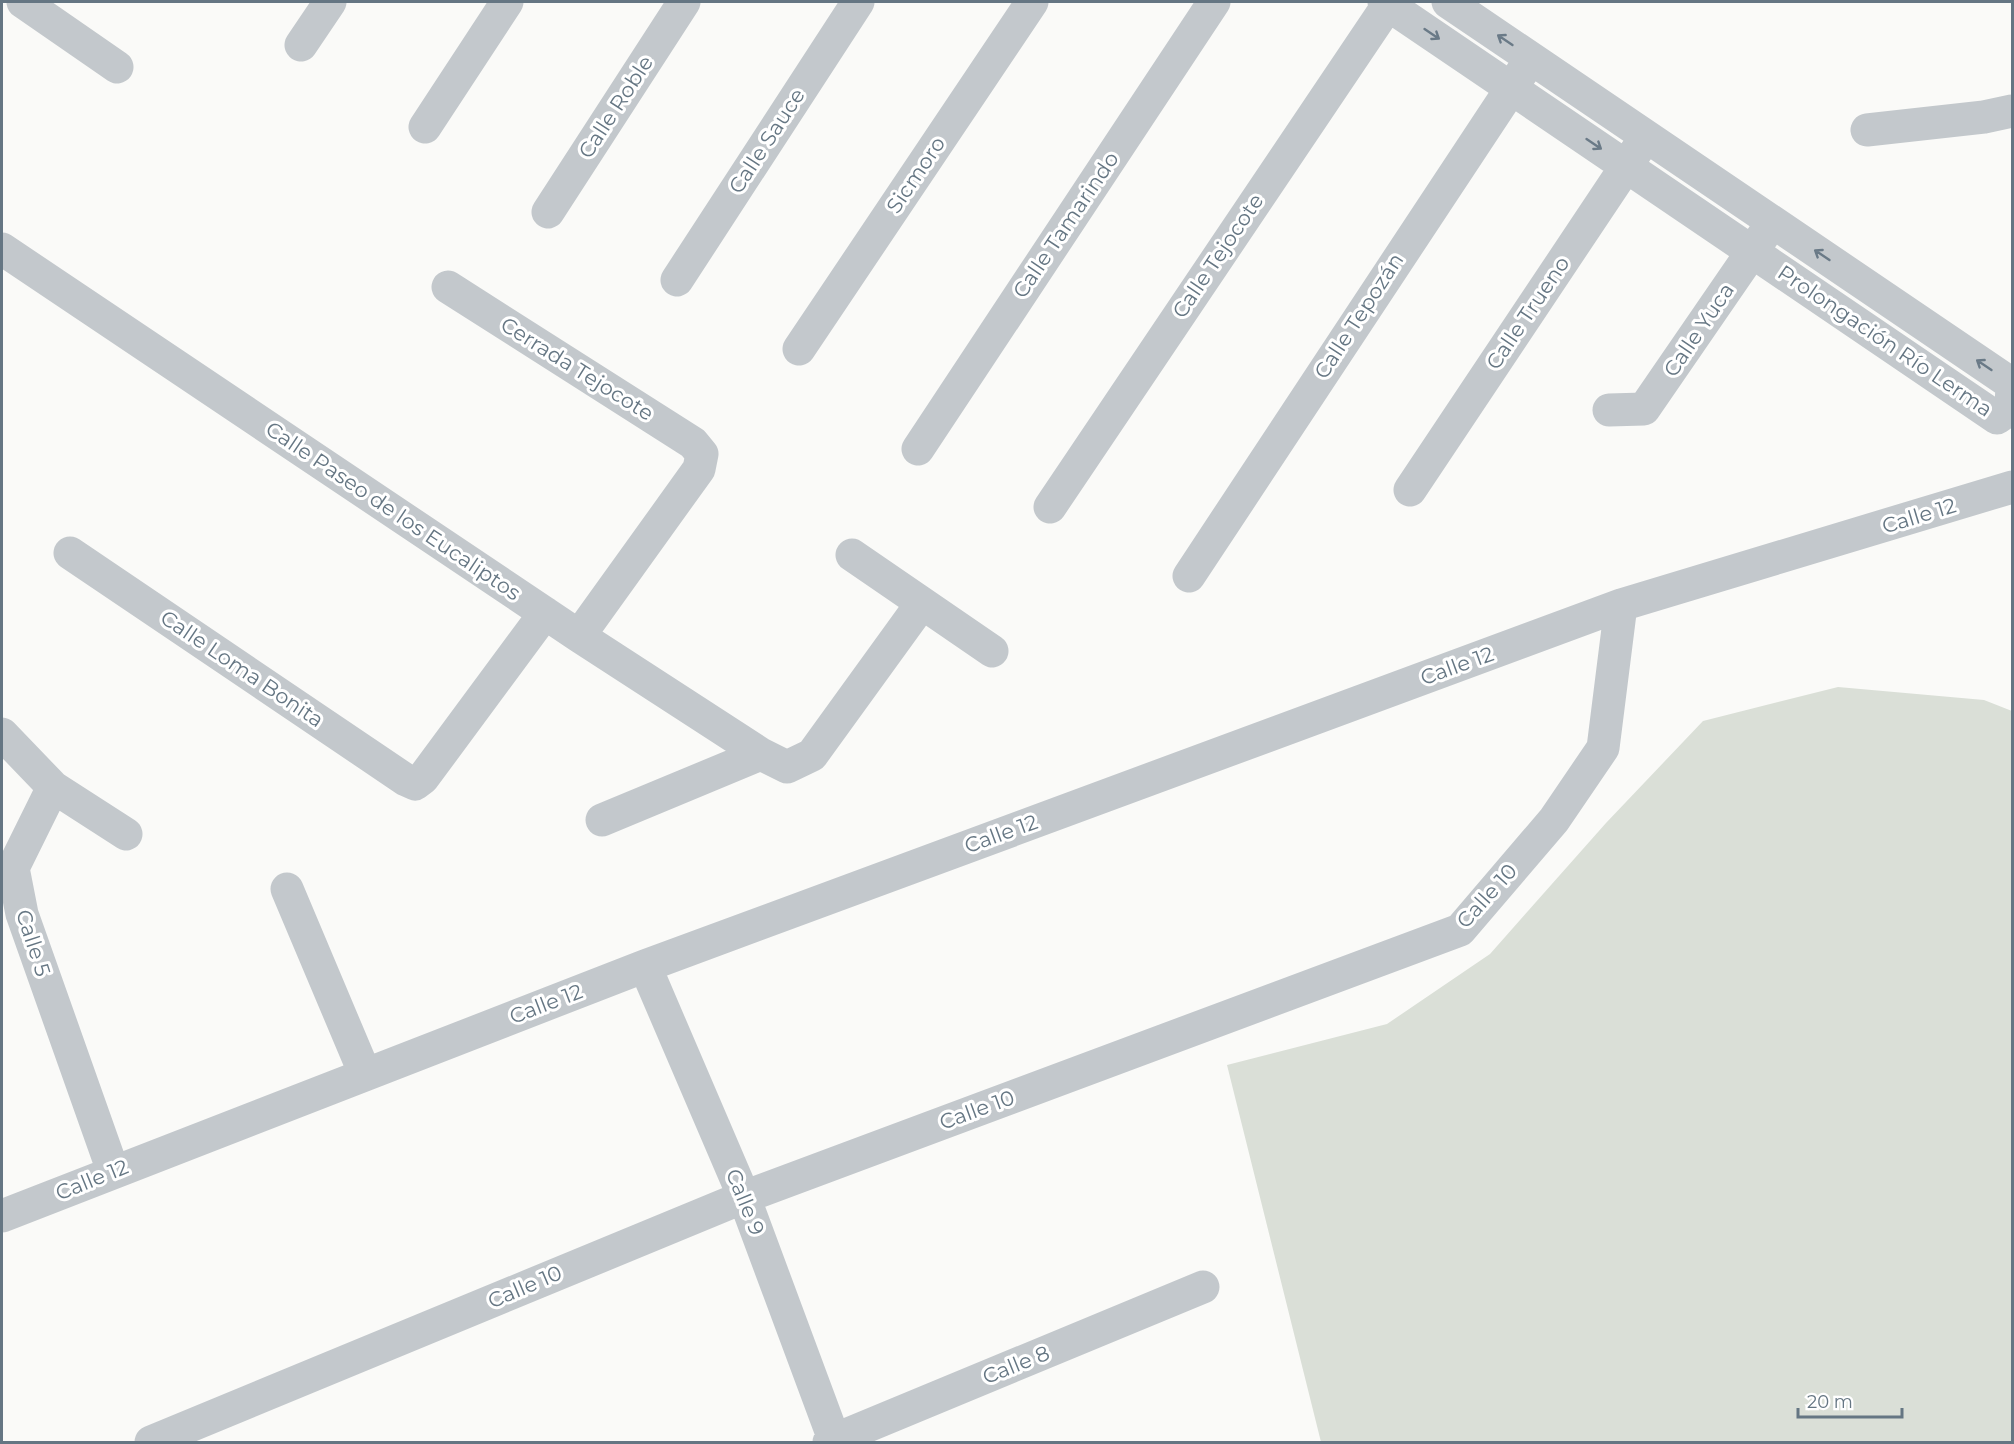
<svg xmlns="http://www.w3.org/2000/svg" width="2014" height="1444" font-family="Montserrat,sans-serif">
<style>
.green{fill:#dadfd7}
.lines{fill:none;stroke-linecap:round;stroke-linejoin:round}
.minor{stroke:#c3c8cc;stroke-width:33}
.oneway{stroke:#6a7a87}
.labels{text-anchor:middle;stroke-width:6;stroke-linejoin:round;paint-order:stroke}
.street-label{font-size:21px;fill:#657683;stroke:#fff}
</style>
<rect width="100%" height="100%" fill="#fafaf8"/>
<path class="green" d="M1838,687L1984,700L2012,711V1442H1321L1227,1065L1387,1024L1490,954L1606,823L1703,721Z"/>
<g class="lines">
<path class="minor" d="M23,2L117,67
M1384,2L1997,418L2011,408L2012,384L1448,2
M301,45L330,2
M425,127L507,2
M1867,130L1984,117L2012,111
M548,212L684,2
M2,249L579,636L761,754L787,767L812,755L922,603
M677,280L858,2
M448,287L693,443L702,454L699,469L579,636
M799,349L1032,2
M1609,410L1644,409L1765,233
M918,449L1214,2
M1410,490L1639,147
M1050,507L1390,2
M70,553L406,780L415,784L423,778L545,613
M852,555L992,651
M1189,576L1524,69
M2,734L53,787L126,834
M53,787L13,868L22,914L113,1171
M602,820L761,754
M287,889L365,1074
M645,966L744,1197L835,1442
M2,1216L645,966L1621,605L2012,487
M151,1442L744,1197L1460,930L1554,820L1603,748L1621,605
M829,1442L1203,1287"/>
</g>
<defs><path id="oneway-shaft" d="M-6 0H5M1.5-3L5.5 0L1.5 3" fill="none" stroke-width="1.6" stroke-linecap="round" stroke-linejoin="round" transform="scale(1.5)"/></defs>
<g class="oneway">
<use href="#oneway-shaft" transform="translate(1432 34) rotate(34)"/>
<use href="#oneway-shaft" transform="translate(1505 40) rotate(-146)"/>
<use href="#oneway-shaft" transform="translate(1594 144) rotate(34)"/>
<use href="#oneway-shaft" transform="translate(1822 255) rotate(-146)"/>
<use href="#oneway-shaft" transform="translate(1984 365) rotate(-146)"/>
</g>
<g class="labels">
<g class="street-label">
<text transform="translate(616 107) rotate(-57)" y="7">Calle Roble</text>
<text transform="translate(767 141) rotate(-57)" y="7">Calle Sauce</text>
<text transform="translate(916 175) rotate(-56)" y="7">Sicmoro</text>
<text transform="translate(1066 225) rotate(-56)" y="7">Calle Tamarindo</text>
<text transform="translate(1218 256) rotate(-56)" y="7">Calle Tejocote</text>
<text transform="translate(1528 313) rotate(-56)" y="7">Calle Trueno</text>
<text transform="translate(1359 316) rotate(-57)" y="7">Calle Tepozán</text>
<text transform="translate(1699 330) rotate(-56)" y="7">Calle Yuca</text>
<text transform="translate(1885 341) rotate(34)" y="7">Prolongación Río Lerma</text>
<text transform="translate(577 369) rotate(32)" y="7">Cerrada Tejocote</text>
<text transform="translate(393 511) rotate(34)" y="7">Calle Paseo de los Eucaliptos</text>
<text transform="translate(1919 516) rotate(-17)" y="7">Calle 12</text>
<text transform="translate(1457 666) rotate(-20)" y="7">Calle 12</text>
<text transform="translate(242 669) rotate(34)" y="7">Calle Loma Bonita</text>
<text transform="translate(1001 834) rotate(-20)" y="7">Calle 12</text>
<text transform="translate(1487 896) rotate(-48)" y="7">Calle 10</text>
<text transform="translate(33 943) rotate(72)" y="7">Calle 5</text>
<text transform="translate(546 1004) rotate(-21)" y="7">Calle 12</text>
<text transform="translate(977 1110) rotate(-20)" y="7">Calle 10</text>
<text transform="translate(92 1180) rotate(-22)" y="7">Calle 12</text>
<text transform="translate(745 1202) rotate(68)" y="7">Calle 9</text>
<text transform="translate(525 1287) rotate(-23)" y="7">Calle 10</text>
<text transform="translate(1016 1365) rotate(-22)" y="7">Calle 8</text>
</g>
</g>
<rect width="2014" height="1444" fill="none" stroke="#657683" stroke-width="6"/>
<path d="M1798 1408v9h104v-9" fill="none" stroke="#657683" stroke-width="3"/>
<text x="1807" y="1408" font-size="18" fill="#657683" stroke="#ffffff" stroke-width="4.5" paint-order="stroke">20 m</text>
</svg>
